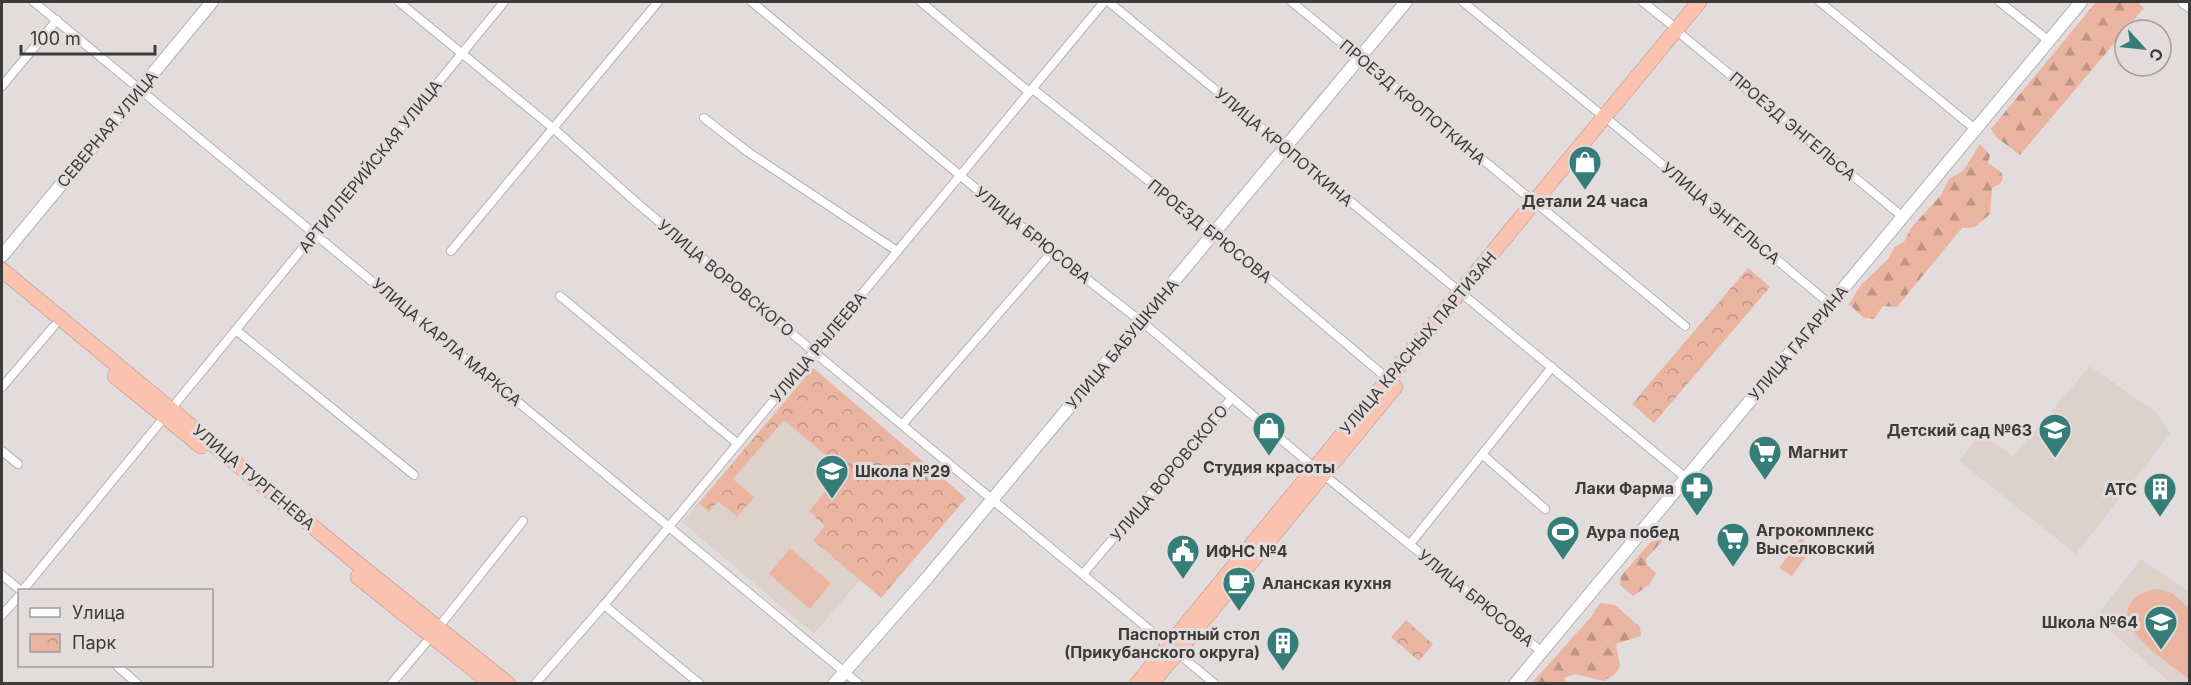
<svg xmlns="http://www.w3.org/2000/svg" width="2191" height="685" font-family="Inter,sans-serif">
<style>
.built{fill:#ddd1cc}
.forest{fill:url(#forest-firs)}
.park{fill:url(#park-crowns)}
.pitch{fill:#eab4a1}
.lines{fill:none;stroke-linecap:round;stroke-linejoin:round}
.street-casing{stroke:#b5b1b0;stroke-width:10}
.secondary-casing{stroke:#b5b1b0;stroke-width:14}
.highway-casing{stroke:#b89386;stroke-width:16}
.street{stroke:#fff;stroke-width:8}
.secondary{stroke:#fff;stroke-width:12}
.highway{stroke:#fbc3af;stroke-width:15}
.labels{text-anchor:middle;stroke-width:6;stroke-linejoin:round;paint-order:stroke}
.street-label{font-size:16px;fill:#3d3b3a;stroke:#e2dddc}
.poi-label{font-size:16px;font-weight:bold;fill:#3d3b3a;stroke:#e2dddc;text-anchor:start}
</style>
<defs>
<pattern id="forest-firs" width="22" height="20" patternUnits="userSpaceOnUse" patternTransform="scale(1.5)"><rect width="22" height="20" fill="#eab4a1"/><path d="M5 1l3.5 6h-7zM16 11l3.5 6h-7z" fill="#bf9484"/></pattern>
<pattern id="park-crowns" width="20" height="18" patternUnits="userSpaceOnUse" patternTransform="scale(1.5)"><rect width="20" height="18" fill="#eab4a1"/><path d="M2 6a3 3 0 1 1 6 0M12 15a3 3 0 1 1 6 0" fill="none" stroke="#bf9484"/></pattern>
</defs>
<rect width="100%" height="100%" fill="#e2dddc"/>
<path class="built" d="M2090,366L2157,413L2170,434L2076,554L1959,461L1980,433L2013,456Z
M813,368L966,498L881,598L860,580L814,634L682,522Z
M2141,559L2189,592V683H2171L2095,618Z"/>
<path class="forest" d="M2096,2H2137L2144,8L2020,155L1996,137L1991,129Z
M1980,144L1990,155L1988,163L2001,172L2003,178L2000,184L1992,188L1990,214L1975,227L1962,228L1897,307L1883,306L1874,319L1864,318L1849,304L1861,285L1888,259L1895,247L1904,242L1911,228L1941,195L1949,179L1963,171Z
M1664,527L1667,530L1664,539L1646,559L1647,565L1656,573L1650,584L1633,596L1620,585L1621,576Z
M1600,603L1615,605L1640,627L1641,636L1616,644L1620,666L1615,674L1604,681L1575,674L1564,678L1566,683H1532L1591,617Z"/>
<path class="park" d="M1748,268L1770,287L1654,423L1632,404Z
M813,368L966,498L881,598L813,540L825,526L809,511L843,470L784,420L733,479L754,497L737,517L718,501L709,512L699,503Z
M1406,620L1433,644L1419,661L1391,637Z"/>
<path class="pitch" d="M1801,538L1812,548L1792,576L1779,568Z
M790,548L831,583L810,609L769,574Z
M2158,589L2172,593L2189,608V679C2171,664 2114,630 2130,604C2136,594 2147,590 2158,589Z"/>
<g class="lines">
<g class="street-casing">
<path id="street" d="M34,2L859,684
M399,2L553,128L637,203L814,352L1215,684
M752,2L1052,252L1147,326L1315,468
M921,2L1029,92L1034,90L1220,237L1388,379
M1109,2L1460,292
M1292,2L1534,202
M1463,2L1604,117
M1643,2L1677,29
M1820,2L1975,129
M2000,2L2049,41
M1683,36L1903,217
M2,86L57,20
M704,118L748,152L897,251
M1611,122L1830,304
M1541,207L1685,326
M451,251L658,2
M560,296L738,444
M1466,297L1686,478
M236,330L414,475
M2,387L54,326
M902,425L1052,252
M2,451L18,464
M1483,455L1545,509
M1324,475L1542,652
M1410,544L1552,367
M1083,574L1231,399
M2,575L20,590
M23,590L504,2
M604,605L700,684
M2,615L20,595
M438,628L523,521
M117,666L138,684
M391,684L431,637
M535,684L604,605L1104,2"/>
</g>
<g class="secondary-casing">
<path id="secondary" d="M2184,2L2190,6
M2,256L212,2
M834,684L927,578L1406,2
M1515,684L2081,2"/>
</g>
<g class="highway-casing">
<path id="highway" d="M2,270L358,564L508,684
M115,376L201,446
M358,577L492,684
M1137,684L1699,2
M1151,684L1395,387"/>
</g>
<use href="#street" class="street"/>
<use href="#secondary" class="secondary"/>
<use href="#highway" class="highway"/>
</g>
<defs>
<g id="shop-pin" transform="scale(1.725)"><path d="M0 17L-7.5 6A9.5 9.5 0 1 1 7.5 6Z" fill="#357d79" stroke="#e2dddc"/><path d="M-5-2.5h2.3a2.7 3.5 0 0 1 5.4 0H5L5.5 6h-11ZM-1.5-2.5h3a1.5 2.3 0 0 0-3 0Z" fill="#fff"/></g>
<g id="school-pin" transform="scale(1.725)"><path d="M0 17L-7.5 6A9.5 9.5 0 1 1 7.5 6Z" fill="#357d79" stroke="#e2dddc"/><path d="M0-5L7-2L0 1L-7-2ZM-4 1L0 2.5L4 1V4Q0 6-4 4Z" fill="#fff"/></g>
<g id="supermarket-pin" transform="scale(1.725)"><path d="M0 17L-7.5 6A9.5 9.5 0 1 1 7.5 6Z" fill="#357d79" stroke="#e2dddc"/><path d="M-6-5.5h2.5l.6 2H6L4.5 2H-2.5L-4.4-4H-6ZM-1.5 3.2a1.3 1.3 0 1 0 .1 0ZM3 3.2a1.3 1.3 0 1 0 .1 0Z" fill="#fff"/></g>
<g id="pharmacy-pin" transform="scale(1.725)"><path d="M0 17L-7.5 6A9.5 9.5 0 1 1 7.5 6Z" fill="#357d79" stroke="#e2dddc"/><path d="M-2-6h4v4h4v4h-4v4h-4v-4h-4v-4h4Z" fill="#fff"/></g>
<g id="building-pin" transform="scale(1.725)"><path d="M0 17L-7.5 6A9.5 9.5 0 1 1 7.5 6Z" fill="#357d79" stroke="#e2dddc"/><path d="M-4-6H4V6H1V3H-1V6H-4ZM-2.5-4.3h1.7v1.8h-1.7ZM.8-4.3h1.7v1.8H.8ZM-2.5-1h1.7V.8h-1.7ZM.8-1h1.7V.8H.8Z" fill="#fff"/></g>
<g id="stadium-pin" transform="scale(1.725)"><path d="M0 17L-7.5 6A9.5 9.5 0 1 1 7.5 6Z" fill="#357d79" stroke="#e2dddc"/><path d="M0-5a6.5 5 0 1 0 0 10a6.5 5 0 1 0 0-10ZM-3.5-1.8h7v3.6h-7Z" fill="#fff"/></g>
<g id="civic-pin" transform="scale(1.725)"><path d="M0 17L-7.5 6A9.5 9.5 0 1 1 7.5 6Z" fill="#357d79" stroke="#e2dddc"/><path d="M-.6-6.5H3V-4.5H.6V-3L4-1V1h2V6H-6V1h2V-1L-.6-3ZM-1.2 2.5V6h2.4V2.5Z" fill="#fff"/></g>
<g id="cafe-pin" transform="scale(1.725)"><path d="M0 17L-7.5 6A9.5 9.5 0 1 1 7.5 6Z" fill="#357d79" stroke="#e2dddc"/><path d="M-5.5-4.5H6V0H3Q3 3.5 0 3.5H-2.5Q-5.5 3.5-5.5 0ZM3-3.2v2h1.7v-2ZM-6 4.5H4V6H-6Z" fill="#fff"/></g>
</defs>
<g fill-rule="evenodd">
<use href="#shop-pin" x="1585" y="162"/>
<use href="#shop-pin" x="1269" y="428"/>
<use href="#school-pin" x="2055" y="430"/>
<use href="#supermarket-pin" x="1765" y="452"/>
<use href="#school-pin" x="832" y="471"/>
<use href="#pharmacy-pin" x="1697" y="488"/>
<use href="#building-pin" x="2160" y="489"/>
<use href="#stadium-pin" x="1563" y="532"/>
<use href="#supermarket-pin" x="1733" y="539"/>
<use href="#civic-pin" x="1183" y="551"/>
<use href="#cafe-pin" x="1239" y="583"/>
<use href="#school-pin" x="2161" y="622"/>
<use href="#building-pin" x="1283" y="643"/>
</g>
<g class="labels">
<g class="street-label">
<text transform="translate(1413 102) rotate(40)" y="6">ПРОЕЗД КРОПОТКИНА</text>
<text transform="translate(1793 126) rotate(40)" y="6">ПРОЕЗД ЭНГЕЛЬСА</text>
<text transform="translate(107 129) rotate(-50)" y="6">СЕВЕРНАЯ УЛИЦА</text>
<text transform="translate(1284 147) rotate(40)" y="6">УЛИЦА КРОПОТКИНА</text>
<text transform="translate(370 166) rotate(-51)" y="6">АРТИЛЛЕРИЙСКАЯ УЛИЦА</text>
<text transform="translate(1721 213) rotate(40)" y="6">УЛИЦА ЭНГЕЛЬСА</text>
<text transform="translate(1210 231) rotate(39)" y="6">ПРОЕЗД БРЮСОВА</text>
<text transform="translate(1033 235) rotate(39)" y="6">УЛИЦА БРЮСОВА</text>
<text transform="translate(726 278) rotate(40)" y="6">УЛИЦА ВОРОВСКОГО</text>
<text transform="translate(447 342) rotate(40)" y="6">УЛИЦА КАРЛА МАРКСА</text>
<text transform="translate(1418 343) rotate(-50)" y="6">УЛИЦА КРАСНЫХ ПАРТИЗАН</text>
<text transform="translate(1798 343) rotate(-50)" y="6">УЛИЦА ГАГАРИНА</text>
<text transform="translate(1122 344) rotate(-50)" y="6">УЛИЦА БАБУШКИНА</text>
<text transform="translate(818 347) rotate(-50)" y="6">УЛИЦА РЫЛЕЕВА</text>
<text transform="translate(1169 473) rotate(-50)" y="6">УЛИЦА ВОРОВСКОГО</text>
<text transform="translate(254 477) rotate(40)" y="6">УЛИЦА ТУРГЕНЕВА</text>
<text transform="translate(1476 598) rotate(39)" y="6">УЛИЦА БРЮСОВА</text>
</g>
<g class="poi-label">
<text x="1585" y="207" text-anchor="middle">Детали 24 часа</text>
<text x="2032" y="436" text-anchor="end">Детский сад №63</text>
<text x="1788" y="458">Магнит</text>
<text x="1269" y="473" text-anchor="middle">Студия красоты</text>
<text x="855" y="477">Школа №29</text>
<text x="1674" y="494" text-anchor="end">Лаки Фарма</text>
<text x="2137" y="495" text-anchor="end">АТС</text>
<text x="1756" y="536">Агрокомплекс<tspan x="1756" dy="18">Выселковский</tspan></text>
<text x="1586" y="538">Аура побед</text>
<text x="1206" y="557">ИФНС №4</text>
<text x="1262" y="589">Аланская кухня</text>
<text x="2138" y="628" text-anchor="end">Школа №64</text>
<text x="1260" y="640" text-anchor="end">Паспортный стол<tspan x="1260" dy="18">(Прикубанского округа)</tspan></text>
</g>
</g>
<rect width="2191" height="685" fill="none" stroke="#3d3b3a" stroke-width="6"/>
<rect x="18" y="589" width="195" height="78" fill="#e2dddc" stroke="#a09c9b" stroke-width="1.5"/>
<rect x="30" y="608" width="30" height="9" fill="#ffffff" stroke="#a09c9b" stroke-width="1.5"/>
<text x="72" y="619" font-size="18" fill="#3d3b3a">Улица</text>
<rect x="30" y="634" width="30" height="18" fill="url(#park-crowns)" stroke="#a09c9b" stroke-width="1.5"/>
<text x="72" y="649" font-size="18" fill="#3d3b3a">Парк</text>
<g transform="translate(2143 48) rotate(117)"><circle r="28" fill="#e2dddc" stroke="#a09c9b" stroke-width="1.5"/>
<path d="M0-4.5L10 22L0 15L-10 22Z" fill="#357d79"/>
<text y="-9" font-size="16" font-weight="bold" text-anchor="middle" fill="#3d3b3a">С</text>
</g>
<path d="M21 45v9h134v-9" fill="none" stroke="#3d3b3a" stroke-width="3"/>
<text x="30" y="45" font-size="18" fill="#3d3b3a" stroke="#e2dddc" stroke-width="4.5" paint-order="stroke">100 m</text>
</svg>
